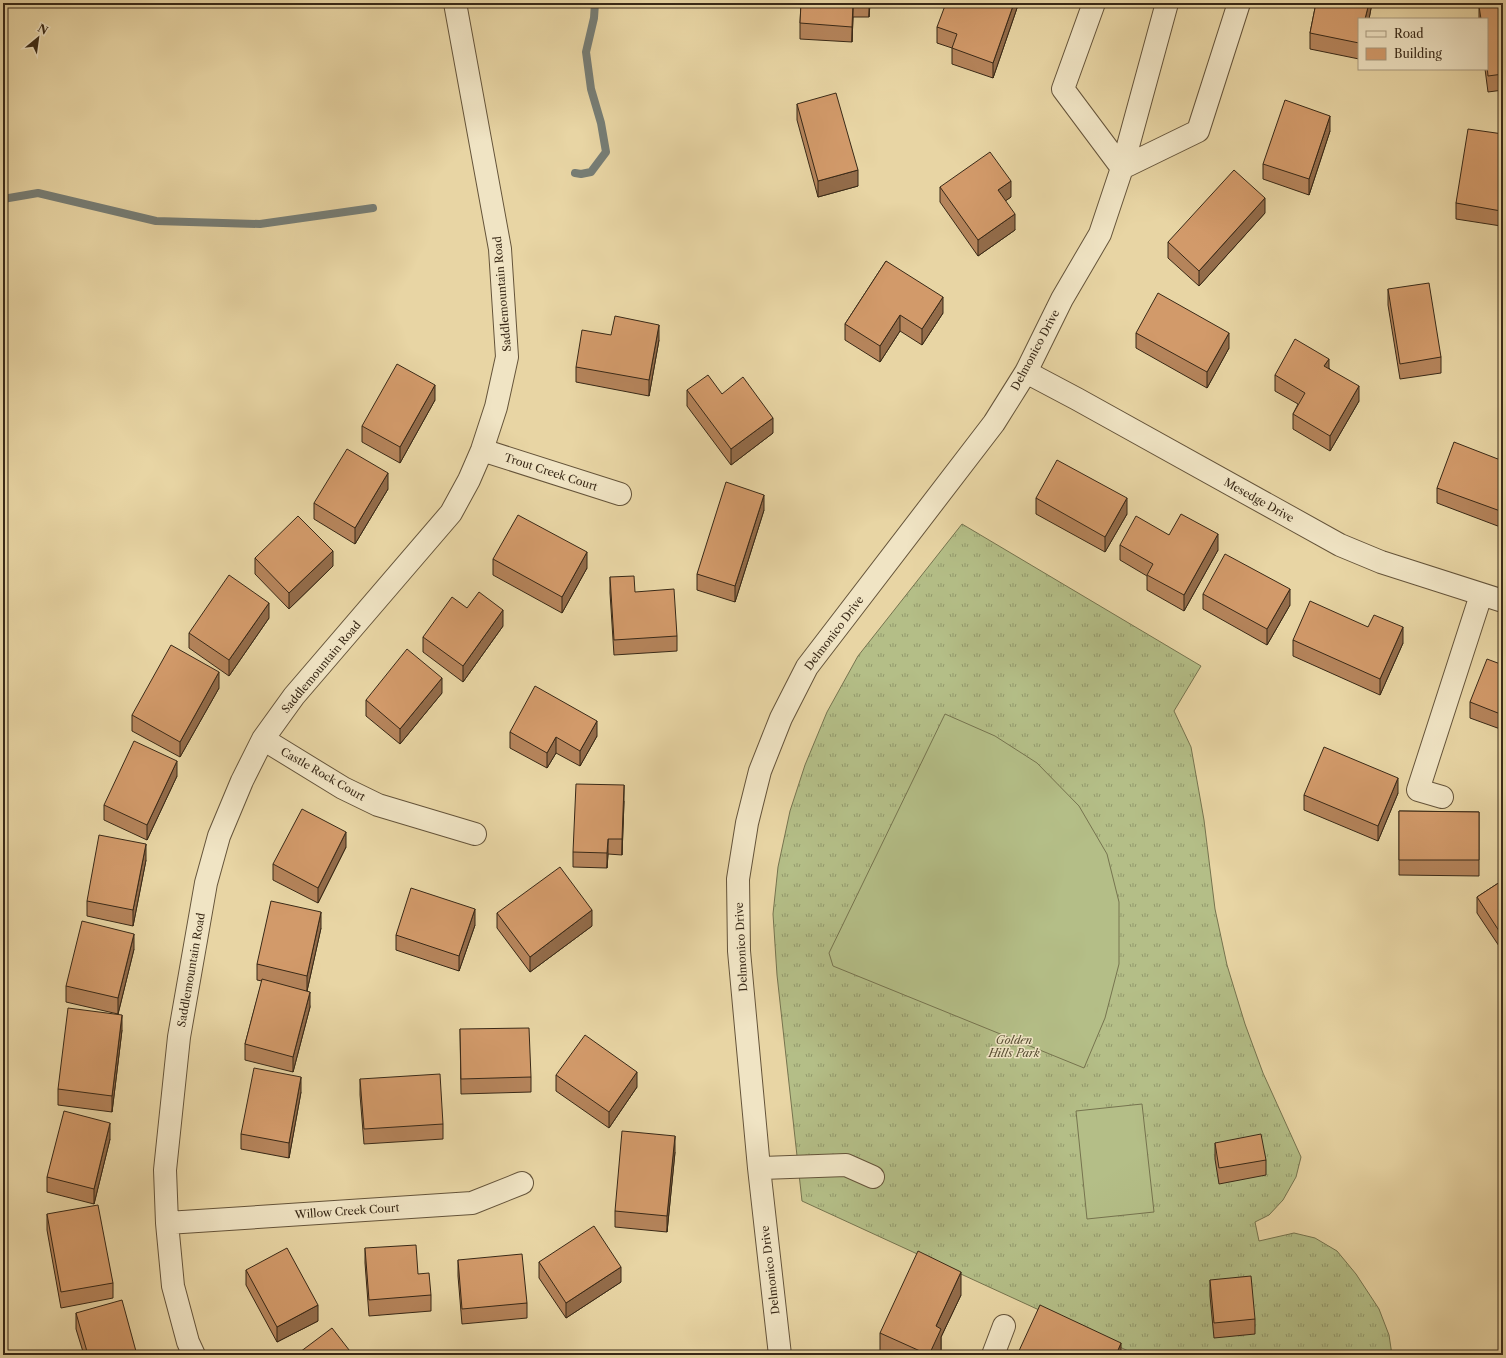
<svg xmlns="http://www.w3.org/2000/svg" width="1506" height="1358" font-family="'Libre Caslon Text',serif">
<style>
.grass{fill:url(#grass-tufts);stroke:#76744f}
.pitch{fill:#b4be87;stroke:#76744f}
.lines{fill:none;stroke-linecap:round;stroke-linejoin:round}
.stream{stroke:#767d75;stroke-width:8}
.minor-casing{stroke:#65543a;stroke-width:24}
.minor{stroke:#f0e4c4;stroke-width:22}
.wall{fill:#b5845b;stroke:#392917}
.shaded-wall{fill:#936c4a;stroke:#392917}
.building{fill:#d29a6a;stroke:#392917}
.labels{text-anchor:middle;stroke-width:3;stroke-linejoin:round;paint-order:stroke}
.street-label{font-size:11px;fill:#392917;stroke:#f0e4c4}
.park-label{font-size:11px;font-style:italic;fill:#584e33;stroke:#f0e4c4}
</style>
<defs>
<pattern id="grass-tufts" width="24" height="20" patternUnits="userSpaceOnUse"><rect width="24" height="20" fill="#b4be87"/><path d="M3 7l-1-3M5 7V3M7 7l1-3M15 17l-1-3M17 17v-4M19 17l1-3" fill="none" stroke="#939a6d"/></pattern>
</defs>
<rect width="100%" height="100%" fill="#e8d5a4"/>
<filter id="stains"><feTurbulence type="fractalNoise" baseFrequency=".005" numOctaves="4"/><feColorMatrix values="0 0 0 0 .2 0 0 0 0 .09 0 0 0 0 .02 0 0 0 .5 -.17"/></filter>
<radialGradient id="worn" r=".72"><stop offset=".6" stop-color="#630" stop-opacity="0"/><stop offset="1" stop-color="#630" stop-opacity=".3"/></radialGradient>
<path class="grass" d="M962,524L1201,666L1174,711L1191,747L1204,820L1215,909L1227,965L1245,1024L1263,1073L1301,1157L1296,1177L1283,1200L1269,1215L1255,1222L1259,1241L1294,1233L1315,1238L1337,1251L1356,1274L1379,1309L1389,1335L1392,1355H1137L802,1201L777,975L773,914L778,867L790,811L805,765L827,712L858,656Z"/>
<path class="pitch" d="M945,714L995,736L1037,763L1079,806L1107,854L1119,902V964L1105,1018L1084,1068L833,966L829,953Z
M1142,1104L1154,1212L1087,1219L1076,1111Z"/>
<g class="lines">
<path class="stream" d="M575,173L581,174L591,172L606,152L601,123L591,89L586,52L594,18L595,3
M3,199L38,193L156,221L260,224L373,208"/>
<g class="minor-casing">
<path id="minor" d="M1094,3L1063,89L1122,168L1198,131L1239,3
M1026,372L1077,399L1340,545L1381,562L1503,601
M482,450L620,494
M263,739L343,788L378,805L475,834
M1442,797L1418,790L1481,595
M759,1168L846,1165L873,1177
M167,1223L472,1203L522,1183
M194,1355L188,1342L173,1286L167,1223L165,1170L179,1037L206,883L219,836L242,781L263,739L294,696L451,513L469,480L482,450L496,407L507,357L500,249L455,3
M780,1355L759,1168L739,951L738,879L747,823L760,771L781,718L807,667L994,423L1026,372L1062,299L1100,234L1122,168L1167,3
M993,1355L1004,1326"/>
</g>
<use href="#minor" class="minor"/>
</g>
<path class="wall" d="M801,3H870L869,17H853L852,42L800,39V23Z
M1017,3V8L993,78L952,64V48L937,43V27Z
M1316,3H1372L1369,19H1359V59L1310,49V33Z
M1503,3V90L1488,92L1485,69H1487V19H1479V6Z
M797,104L858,186L818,197L797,120Z
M1330,131L1309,195L1263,179V164Z
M1503,134L1501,226L1456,219V203Z
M940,187L1011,197L1005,201L1015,230L978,256L940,202Z
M1265,213L1199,286L1168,258V242Z
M886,261L943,313L922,345L900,331L880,362L845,340V324Z
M1388,289L1441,357V373L1400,379L1388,305Z
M1136,333L1229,348L1207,388L1136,348Z
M611,335L659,340L649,396L576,382V367Z
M1329,368L1359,401L1330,451L1293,429V414L1298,404L1275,391V375Z
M687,390L722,394L773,433L731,465L687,406Z
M435,400L400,463L362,442V426Z
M1503,461V528L1437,503V488Z
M388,489L355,544L314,519V503Z
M1036,498L1127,514L1105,552L1036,514Z
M764,510L735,602L697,590V574Z
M1169,535L1218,550L1184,611L1147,590V576L1120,560V545Z
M255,558L333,566L289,609L255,574Z
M493,559L587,568L562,613L493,575Z
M610,577L635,592L677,636V651L614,655L610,593Z
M1203,594L1290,605L1267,645L1203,609Z
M467,608L503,626L463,682L423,652V637Z
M269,618L229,676L189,648V633Z
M1368,627L1403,643L1380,695L1293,656V640Z
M1503,665V730L1470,718V702Z
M219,688L180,757L132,731V715Z
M442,693L400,744L366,716V700Z
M510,732L597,736L580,766L556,753L547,768L510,748Z
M177,776L147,840L104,820V805Z
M1398,793L1378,841L1304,810V795Z
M624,801L622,855L608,854L607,868L573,867V852Z
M1399,811L1479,812V876L1399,875Z
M346,847L318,903L273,880V864Z
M146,860L133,926L87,916V901Z
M1503,880V952L1477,913V897Z
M497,913L592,926L530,972L497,928Z
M475,925L459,971L396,950V935Z
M321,928L307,991L310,1007L293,1072L245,1060V1044L262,981L257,980V964Z
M134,949L118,1014L66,1002V986Z
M460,1029L531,1077V1092L461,1094Z
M122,1030L112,1112L58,1105V1089Z
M556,1075L637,1087L609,1128L556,1091Z
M360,1079L443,1124V1139L364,1144L360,1095Z
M301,1092L289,1158L241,1149V1134Z
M110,1139L94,1204L47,1192V1177Z
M1215,1143L1266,1160V1175L1219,1184L1215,1159Z
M675,1152L667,1232L615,1227V1211Z
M47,1214L113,1283V1298L61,1308L47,1230Z
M365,1248L431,1295V1311L369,1316L365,1263Z
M458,1260L527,1303V1318L462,1324L458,1276Z
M539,1262L621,1282L566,1318L539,1278Z
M246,1270L318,1321L277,1342L246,1285Z
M1210,1280L1255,1319V1334L1214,1338L1210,1296Z
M961,1295L941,1337V1352L940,1355H880V1333Z
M76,1313L137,1355H84L76,1329Z"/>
<path class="shaded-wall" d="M853,3V17L852,42V27Z
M869,3H870L869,17Z
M1014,3H1017V8L993,78V63Z
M1369,3H1372L1369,19H1365Z
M1330,116V131L1309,195V179Z
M858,170V186L818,197V181Z
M1011,181V197L998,206V190Z
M1265,198V213L1199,286V271Z
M1503,199V215L1501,226V211Z
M1015,214V230L978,256V240Z
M943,297V313L922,345V329Z
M900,315V331L880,362V346Z
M659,325V340L649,396V380Z
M1229,333V348L1207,388V372Z
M1329,359V374L1324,366Z
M435,385V400L400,463V447Z
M1359,386V401L1330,451V436Z
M773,418V433L731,465V449Z
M388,473V489L355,544V528Z
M764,495V510L735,602V586Z
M1127,498V514L1105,552V537Z
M1218,534V550L1184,611V595Z
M333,551V566L289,609V593Z
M587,552V568L562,613V597Z
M1290,589V605L1267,645V629Z
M269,603V618L229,676V660Z
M503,610V626L463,682V666Z
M1403,627V643L1380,695V679Z
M219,672V688L180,757V742Z
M442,678V693L400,744V729Z
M597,721V736L580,766V751Z
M556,737V753L547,768V753Z
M177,761V776L147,840V825Z
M1398,778V793L1378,841V826Z
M624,785V801L622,855V839Z
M346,832V847L318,903V888Z
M608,839V854L607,868V853Z
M146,844V860L133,926V910Z
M475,909V925L459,971V956Z
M592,910V926L530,972V957Z
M321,912V928L307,991V976Z
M134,934V949L118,1014V998Z
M310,992V1007L293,1072V1057Z
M122,1015V1030L112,1112V1096Z
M637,1072V1087L609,1128V1112Z
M301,1077V1092L289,1158V1143Z
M110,1123V1139L94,1204V1189Z
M675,1136V1152L667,1232V1216Z
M621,1267V1282L566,1318V1303Z
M961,1272V1295L941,1337V1352L940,1355H929L936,1326Z
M318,1305V1321L277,1342V1327Z
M1121,1343V1355H1116Z"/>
<path class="building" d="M801,3H853L852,27L800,23Z
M946,3H1014L993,63L952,48L957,34L937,27Z
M1316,3H1369L1365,19H1359V43L1310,33Z
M1503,3V74L1488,76L1487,65V19H1481L1479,6Z
M836,93L858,170L818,181L797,104Z
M1285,100L1330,116L1309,179L1263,164Z
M1468,129L1503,134V199L1501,211L1456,203Z
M990,152L1011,181L998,190L1015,214L978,240L940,187Z
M1234,170L1265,198L1199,271L1168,242Z
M886,261L943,297L922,329L900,315L880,346L845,324Z
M1429,283L1441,357L1400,364L1388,289Z
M1158,293L1229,333L1207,372L1136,333Z
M615,316L659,325L649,380L576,367L582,330L611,335Z
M1295,339L1329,359L1324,366L1359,386L1330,436L1293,414L1305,393L1275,375Z
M397,364L435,385L400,447L362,426Z
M708,375L722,394L743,377L773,418L731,449L687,390Z
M1454,442L1503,461V512L1437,488Z
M347,449L388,473L355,528L314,503Z
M1057,460L1127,498L1105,537L1036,498Z
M726,482L764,495L735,586L697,574Z
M1181,514L1218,534L1184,595L1147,575L1153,564L1120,545L1136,516L1169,535Z
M518,515L587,552L562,597L493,559Z
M298,516L333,551L289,593L255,558Z
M1225,554L1290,589L1267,629L1203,594Z
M229,575L269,603L229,660L189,633Z
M634,576L635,592L674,589L677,636L614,640L610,577Z
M479,592L503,610L463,666L423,637L452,597L467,608Z
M1310,601L1368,627L1374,615L1403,627L1380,679L1293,640Z
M171,645L219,672L180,742L132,715Z
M407,649L442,678L400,729L366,700Z
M1487,659L1503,665V715L1470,702Z
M535,686L597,721L580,751L556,737L547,753L510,732Z
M134,741L177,761L147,825L104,805Z
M1324,747L1398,778L1378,826L1304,795Z
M576,784L624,785L622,839H608L607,853L573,852Z
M302,809L346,832L318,888L273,864Z
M1399,811L1479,812V860H1399Z
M99,835L146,844L133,910L87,901Z
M560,867L592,910L530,957L497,913Z
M1503,880V937L1477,897Z
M411,888L475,909L459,956L396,935Z
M271,901L321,912L307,976L257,964Z
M82,921L134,934L118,998L66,986Z
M262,979L310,992L293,1057L245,1044Z
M68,1008L122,1015L112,1096L58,1089Z
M529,1028L531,1077L461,1079L460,1029Z
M585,1035L637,1072L609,1112L556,1075Z
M254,1068L301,1077L289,1143L241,1134Z
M440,1074L443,1124L364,1129L360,1079Z
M64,1111L110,1123L94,1189L47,1177Z
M622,1131L675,1136L667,1216L615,1211Z
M1261,1134L1266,1160L1219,1168L1215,1143Z
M98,1205L113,1283L61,1292L47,1214Z
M594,1226L621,1267L566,1303L539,1262Z
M416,1245L418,1274L429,1273L431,1295L369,1300L365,1248Z
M287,1248L318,1305L277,1327L246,1270Z
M918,1251L961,1272L936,1326L941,1329L929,1355L880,1333Z
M522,1254L527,1303L462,1309L458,1260Z
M1251,1276L1255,1319L1214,1323L1210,1280Z
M122,1300L137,1355H88L76,1313Z
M1040,1305L1121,1343L1116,1355H1021L1018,1353Z
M332,1328L353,1355H296Z"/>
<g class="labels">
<g class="street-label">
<text transform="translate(502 294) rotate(-95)" y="4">Saddlemountain Road</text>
<text transform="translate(1035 350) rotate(-62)" y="4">Delmonico Drive</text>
<text transform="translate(551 472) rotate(18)" y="4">Trout Creek Court</text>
<text transform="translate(1259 500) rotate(29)" y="4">Mesedge Drive</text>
<text transform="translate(834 633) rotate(-53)" y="4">Delmonico Drive</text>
<text transform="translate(321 667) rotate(-50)" y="4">Saddlemountain Road</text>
<text transform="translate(323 774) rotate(30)" y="4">Castle Rock Court</text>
<text transform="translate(741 947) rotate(-93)" y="4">Delmonico Drive</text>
<text transform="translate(191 970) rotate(-80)" y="4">Saddlemountain Road</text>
<text transform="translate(347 1211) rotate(-4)" y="4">Willow Creek Court</text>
<text transform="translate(770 1270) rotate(-97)" y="4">Delmonico Drive</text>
</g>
<g class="park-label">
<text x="1014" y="1044">Golden<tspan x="1014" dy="13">Hills Park</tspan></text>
</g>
</g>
<rect width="1506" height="1358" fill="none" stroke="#e8d5a4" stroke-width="16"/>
<rect x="4" y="4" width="1498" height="1350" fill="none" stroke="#392917" stroke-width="2"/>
<rect x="8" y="8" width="1490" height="1342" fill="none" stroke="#392917"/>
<rect x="1358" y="18" width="130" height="52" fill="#f0e4c4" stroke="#a7997f"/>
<rect x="1366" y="31" width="20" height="6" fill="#f0e4c4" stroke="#a7997f"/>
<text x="1394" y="38" font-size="12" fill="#392917">Road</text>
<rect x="1366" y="48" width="20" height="12" fill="#d29a6a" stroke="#a7997f"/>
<text x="1394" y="58" font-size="12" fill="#392917">Building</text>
<g transform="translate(38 38) rotate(29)" stroke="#f0e4c4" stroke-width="3" paint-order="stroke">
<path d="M0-3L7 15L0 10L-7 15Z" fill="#392917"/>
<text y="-6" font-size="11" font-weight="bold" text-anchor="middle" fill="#392917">N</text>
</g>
<rect width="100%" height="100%" filter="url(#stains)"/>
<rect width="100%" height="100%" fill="url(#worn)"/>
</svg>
